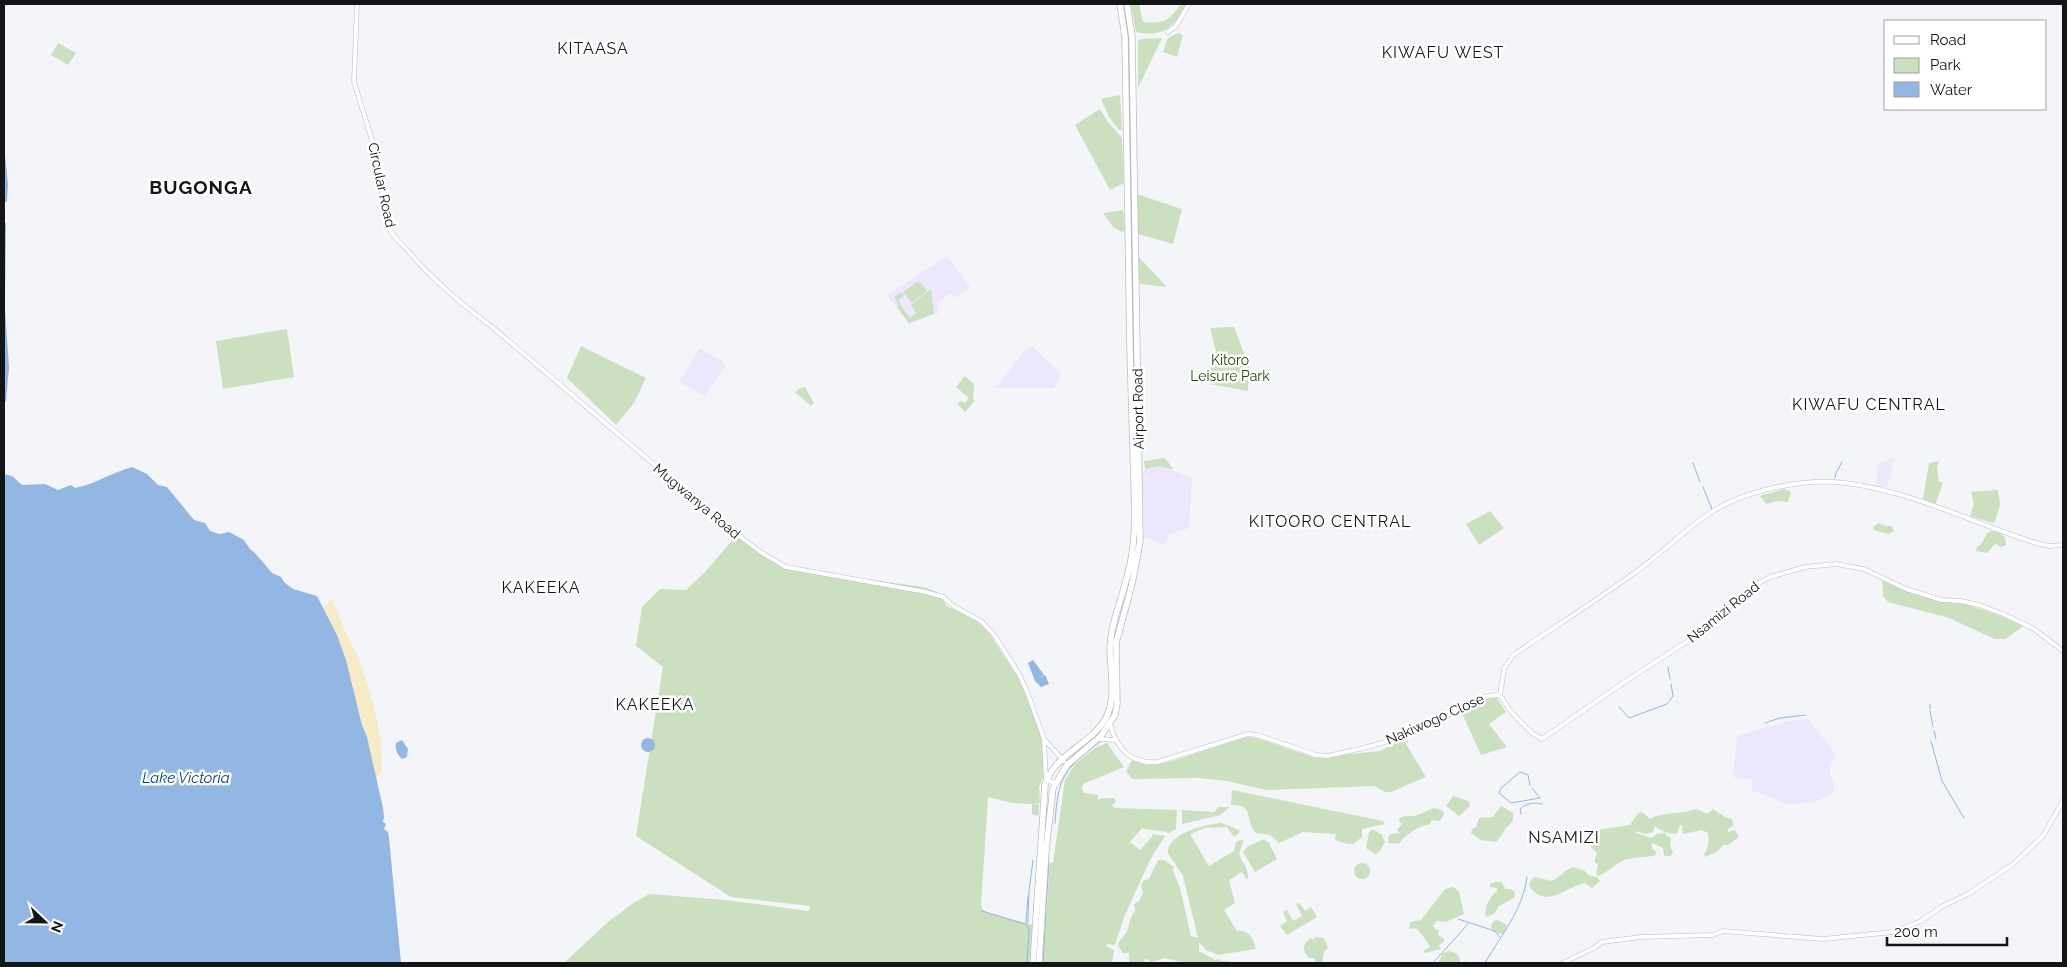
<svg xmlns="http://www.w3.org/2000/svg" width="2067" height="967" font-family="Raleway,sans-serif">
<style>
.education{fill:#ede7fe}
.green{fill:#cbe0bf}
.sand{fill:#f5ecc6}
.water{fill:#92b7e2}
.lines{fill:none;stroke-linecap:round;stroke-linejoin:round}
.stream{stroke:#92b7e2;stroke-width:1}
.minor-casing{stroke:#bcbec0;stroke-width:5}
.highway-casing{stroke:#bcbec0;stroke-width:7}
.minor{stroke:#fff;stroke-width:4}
.highway{stroke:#fff;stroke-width:5.5}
.labels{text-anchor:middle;stroke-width:5;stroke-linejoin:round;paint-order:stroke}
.street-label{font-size:14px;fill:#141516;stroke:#fff}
.park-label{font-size:14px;fill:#254900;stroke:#fff}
.water-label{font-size:15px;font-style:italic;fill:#083f73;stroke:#fff}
.quarter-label{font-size:16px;letter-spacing:1px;fill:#141516;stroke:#fff}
.district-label{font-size:19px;font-weight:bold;letter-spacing:1px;fill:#141516;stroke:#fff}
</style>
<rect width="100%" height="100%" fill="#f3f5f8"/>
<path class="education" d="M947,256L970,287L955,298L951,293L937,303L938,314H932L909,324L887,295Z
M1032,346L1061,374L1054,388H995L1024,352Z
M700,348L722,361L725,366L705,396L679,382Z
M1894,458L1887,488L1876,486L1878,463Z
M1160,466L1192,478L1189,528L1168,535L1167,541L1162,545L1144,537L1142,481L1143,471L1145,469Z
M1808,719L1835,753L1830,769V774L1834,783V789L1831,794L1815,802L1789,805L1751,790L1753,780L1733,777L1737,736L1788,721Z"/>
<path class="green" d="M1131,4H1139L1143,22C1164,24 1169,21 1181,4H1186C1175,27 1163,38 1136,32Z
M1178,33L1183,35L1177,57L1163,52L1168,38Z
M1162,38L1138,88V41L1141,39Z
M58,43L76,53L68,65L51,55Z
M1120,95L1122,130H1119L1109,117L1101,99Z
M1100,109L1108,122L1122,138L1124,183L1110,190L1075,125Z
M1137,194L1182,209L1173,244L1138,234Z
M1123,210L1125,230L1122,232L1113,227L1103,213Z
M1130,247L1132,249L1136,480Z
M1137,255L1167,287L1140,284Z
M917,282L918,283L920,282L927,291L912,303L903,292Z
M931,289L934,314L909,323L897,307L899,305L894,297L902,292L904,296L898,301L910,318L916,313L911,305Z
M1234,327L1249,366L1248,391L1210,384V367L1216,351L1210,328Z
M287,329L294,377L223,389L216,341Z
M581,346L646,378L634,403L616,425L567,378Z
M965,376L974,384L973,399L975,401L965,412L957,404L961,401L965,403L969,398L956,387Z
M805,387L814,403L811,406L795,392L800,388Z
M1164,458L1167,460L1173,470L1160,466L1145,469L1144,461Z
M1939,461L1937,468L1939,481L1943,483L1935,505L1923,499L1929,463Z
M1784,489L1791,492L1788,502L1777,501L1766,504L1760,496Z
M1998,490L2000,505L1995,522L1993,523L1970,516L1974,504L1971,492Z
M1490,511L1504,528L1479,545L1466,524Z
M1878,523L1886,526H1892L1894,531L1889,534L1874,530L1873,527Z
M1992,531C2001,533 2007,535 2006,545L2001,547L1995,544L1987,553L1976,551L1977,547L1981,544L1988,532Z
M737,535L790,569L924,587L937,592L948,607L974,619L987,630L1021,682L1030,707L1045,735L1042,740L1044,775L1039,787L1040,803H1034L1039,804L1038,816L1032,814V804L1012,803L988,797L981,905L983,910L987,913L1034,925L1031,963H564L608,922L632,904L649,894L726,900L809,911L810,906L731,897L636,836L663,667L636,646L642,607L660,589L686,590L705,572Z
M1882,579C1927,598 1977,603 2022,625L2021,628L2005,639H1995L1949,618L1888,602L1883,596Z
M1493,698H1497L1506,712L1489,724L1507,747L1481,755L1461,711Z
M1246,737L1257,738L1316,758H1326L1340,755L1380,751L1403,739L1426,777L1391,792H1385L1374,786L1267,790L1226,781L1200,778L1132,779L1126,771L1132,760L1147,765L1169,762Z
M1107,743L1124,767L1083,784L1082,788L1084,793L1098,795V800L1102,798H1114L1116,801L1114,804L1111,805L1115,808L1177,810L1176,829L1169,833C1160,829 1148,831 1142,828L1130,842L1140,850L1152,837V834L1165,836L1150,860L1125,915L1115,945L1106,944V946L1114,950L1112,963H1043L1050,863H1053L1065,780L1075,764L1095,748Z
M1232,790L1383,821L1385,824L1362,829V837L1353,844H1348L1335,840L1336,834L1303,832L1279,843L1270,835L1256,833C1244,819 1255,804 1231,805Z
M1453,796L1469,801L1470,806L1459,816L1446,806Z
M1501,806L1513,813V820L1510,824C1503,829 1503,836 1496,842L1481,840L1471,833L1472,829L1476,827L1479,818L1493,817Z
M1219,807H1230L1220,815L1182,824V810L1214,812Z
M1434,808L1442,810L1444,814L1440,821L1432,820L1430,824C1417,827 1407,833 1399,844L1389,843L1388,837L1391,834L1400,833L1397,830L1402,824L1399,821L1400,818L1405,816H1415Z
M1696,809L1708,814L1713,809L1725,817L1732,819L1734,825L1728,829V832L1735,830L1739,837L1728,845H1723L1717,852L1705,857L1704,854C1709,848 1709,840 1708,833L1702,830L1683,834L1682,825H1680L1677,833C1670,835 1661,831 1655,826L1653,832L1645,834L1636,831V833L1651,838L1657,834L1666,833L1667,836L1671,838L1670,845L1673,853L1670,856H1664L1663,848L1652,843V848L1657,853L1654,856C1644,857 1632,857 1622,861C1614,865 1608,872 1598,876L1596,874L1598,865L1594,862L1597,853L1590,846L1597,830L1630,825L1637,814L1642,812L1650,819C1664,811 1681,815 1696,809Z
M1221,823L1239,830L1240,832L1234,837L1227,827L1205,828L1190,834L1209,866L1234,851L1236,842L1244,839L1239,854C1242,863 1251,871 1247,880L1242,872L1229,880L1235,903L1224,910L1237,931C1249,929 1253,938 1256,949L1218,955L1206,950L1199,942V951L1215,960L1219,959L1221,961H1230L1229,963H1185L1165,958L1151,962L1145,958L1144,963H1129V953H1123L1118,946C1118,940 1121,941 1124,936C1130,930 1128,918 1135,911L1134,904L1139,901L1143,893L1141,886L1143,881L1149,879L1158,860H1164L1174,867L1173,871L1180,888L1191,936L1198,938L1183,876L1168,853C1166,834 1206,824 1221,823Z
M1373,829L1382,835L1385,842L1379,852L1375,854L1366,848L1369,832Z
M1264,839L1269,843L1277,859L1255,872L1243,852L1247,847Z
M1354 871a8 8 0 1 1 16 0a8 8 0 1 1-16 0Z
M1574,867L1585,871L1588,875L1597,877L1600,881L1592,888L1584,883C1563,889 1546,909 1529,886L1531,880L1535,877L1552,881C1561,877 1564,869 1574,867Z
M1495,882H1501L1506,889H1511L1515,892L1514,898L1499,906L1494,914L1486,917C1483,910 1490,896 1497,891V888L1490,887V884Z
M1453,887L1459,891L1464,914L1446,922L1437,921L1433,925L1435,929L1439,930L1438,935L1444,939V942L1439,945L1441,949L1425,953L1423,951L1430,947C1426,939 1421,934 1416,928L1409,929L1410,922L1421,920L1445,889Z
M1299,903L1305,911L1311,907L1317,917L1287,935L1280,926L1287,921L1283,912L1287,910L1293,921L1302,916L1296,904Z
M1498,920L1507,925L1503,934L1493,932L1491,926L1494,921Z
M1315,937L1324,938L1328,948L1324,952L1322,963H1316L1314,958H1309C1302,951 1302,945 1310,938L1314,940Z
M1448,951C1456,952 1460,955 1460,963L1466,961L1467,963H1438L1443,953Z"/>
<path class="sand" d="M332,599L350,643L358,655L373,703L381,740L382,773L376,778L346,660L337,635L323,608Z"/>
<path class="water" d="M4,144L8,184L7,202H4Z
M4,223H6L5,308L9,368L6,401L4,404Z
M132,467L147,474L158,485L167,487L194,520L205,523L210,531L219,534L229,532L244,540L250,549L255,553L272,573L281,577L285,583L293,589L317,596L337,635L346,660L362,725L367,737L383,808L384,817L383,822L386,824L384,829L388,832L389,838L401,963H4V474L12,476L22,485L45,484L58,490L71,485L75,488C95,484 111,473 132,467Z
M1033,660L1044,675L1039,678L1045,675L1049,684L1041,687L1035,681L1028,663Z
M641 745a7 7 0 1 1 14 0a7 7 0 1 1-14 0Z
M402,740L408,749L407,757L402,759C397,754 395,750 396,743Z"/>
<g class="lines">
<path class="stream" d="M1693,463L1700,482
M1835,478L1836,473L1842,462
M1703,487L1712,509
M1668,667L1670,679
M1619,707L1629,718L1667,704L1673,696L1671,684
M1930,709V704
M1930,711L1931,716
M1931,717L1933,727
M1439,722L1473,704L1493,697
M1765,723L1780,718L1806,715
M1934,731L1936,739
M1931,741L1942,781L1964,818
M1530,785L1528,775L1520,772L1501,788L1499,793L1511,803L1540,798L1532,788
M1521,814L1520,809C1526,803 1535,802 1542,804
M1055,823C1058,775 1064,770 1101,741
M1046,908L1049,862
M982,911L1025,924L1028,922L1029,891L1033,860
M1458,919L1495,931L1500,937
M1026,922L1028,896
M1027,925L1029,929L1027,963
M1043,963L1046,910
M1423,963H1428
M1433,963L1468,924
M1485,963C1501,935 1523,910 1527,877"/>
<g class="minor-casing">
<path id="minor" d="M357,4L354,82L373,143L389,228C394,238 402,244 409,252C433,280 461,304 491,326L730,529L762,553L786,567L926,592L943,597L955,607L981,621L995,636L1019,674L1028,694L1044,739L1046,780L1055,783
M1168,32L1176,26L1189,4
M1500,695L1511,712L1532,733L1542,739L1626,681L1697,635L1753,586L1770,577L1805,567L1836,564L1864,569L1906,589L1942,600L1961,601L1979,605L2003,614L2034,629L2063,651
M1500,695L1504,669L1513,655C1553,628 1594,602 1633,574C1660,555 1683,531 1710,513C1745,490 1804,478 1845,483C1912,491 1973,523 2036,543L2049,546L2063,545
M1110,724C1117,749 1130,764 1158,762L1248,734L1257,735L1316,755L1328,756C1352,750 1379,746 1402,736C1427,726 1475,693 1500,695
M1044,739L1064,761
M1100,739L1114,740
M1563,963L1594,948L1602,942L1641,937L1713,935L1723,931L1823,939L1893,932L1921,921L1941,907L1968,894L2012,865L2043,836L2063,801"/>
</g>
<g class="highway-casing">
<path id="highway" d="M1033,963L1045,785C1054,754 1091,745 1106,718C1116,699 1111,673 1110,651C1110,625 1121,602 1127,577C1133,557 1134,537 1135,517L1130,350L1125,37L1120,4
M1039,963L1046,850L1053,788L1067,765L1101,736L1115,715L1117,704L1116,643L1132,584L1140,541L1132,37L1127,4"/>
</g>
<use href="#minor" class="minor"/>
<use href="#highway" class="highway"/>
</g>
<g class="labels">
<g class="street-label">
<text transform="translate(382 185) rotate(78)" y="5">Circular Road</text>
<text transform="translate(1138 409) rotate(-91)" y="5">Airport Road</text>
<text transform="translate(697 501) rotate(40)" y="5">Mugwanya Road</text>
<text transform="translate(1723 612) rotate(-39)" y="5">Nsamizi Road</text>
<text transform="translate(1435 719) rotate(-24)" y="5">Nakiwogo Close</text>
</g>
<g class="park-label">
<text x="1230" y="365">Kitoro<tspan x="1230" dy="16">Leisure Park</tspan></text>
</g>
<g class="water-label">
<text x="186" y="783">Lake Victoria</text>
</g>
<g class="quarter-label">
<text x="593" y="54">KITAASA</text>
<text x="1443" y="58">KIWAFU WEST</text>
<text x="1869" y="410">KIWAFU CENTRAL</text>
<text x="1330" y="527">KITOORO CENTRAL</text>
<text x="541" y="593">KAKEEKA</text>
<text x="655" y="710">KAKEEKA</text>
<text x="1564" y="843">NSAMIZI</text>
</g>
<g class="district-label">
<text x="201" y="194">BUGONGA</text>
</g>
</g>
<rect width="2067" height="967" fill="none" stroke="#141516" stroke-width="10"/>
<rect x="1884" y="20" width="162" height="90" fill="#ffffff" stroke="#a1a1a2"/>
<rect x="1894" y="36" width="25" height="8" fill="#ffffff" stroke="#a1a1a2"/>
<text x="1930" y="45" font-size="15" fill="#141516">Road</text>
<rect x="1894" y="58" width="25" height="15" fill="#cbe0bf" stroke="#a1a1a2"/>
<text x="1930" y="70" font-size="15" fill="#141516">Park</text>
<rect x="1894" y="82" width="25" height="15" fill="#92b7e2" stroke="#a1a1a2"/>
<text x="1930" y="95" font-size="15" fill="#141516">Water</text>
<g transform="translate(45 922) rotate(112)" stroke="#ffffff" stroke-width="4" paint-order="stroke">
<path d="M0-4L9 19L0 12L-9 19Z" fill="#141516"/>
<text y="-8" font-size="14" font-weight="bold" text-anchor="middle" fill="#141516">N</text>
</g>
<path d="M1887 937v8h120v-8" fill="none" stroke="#141516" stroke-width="2.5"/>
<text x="1894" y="937" font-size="15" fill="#141516" stroke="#ffffff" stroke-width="4" paint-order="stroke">200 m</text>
</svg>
